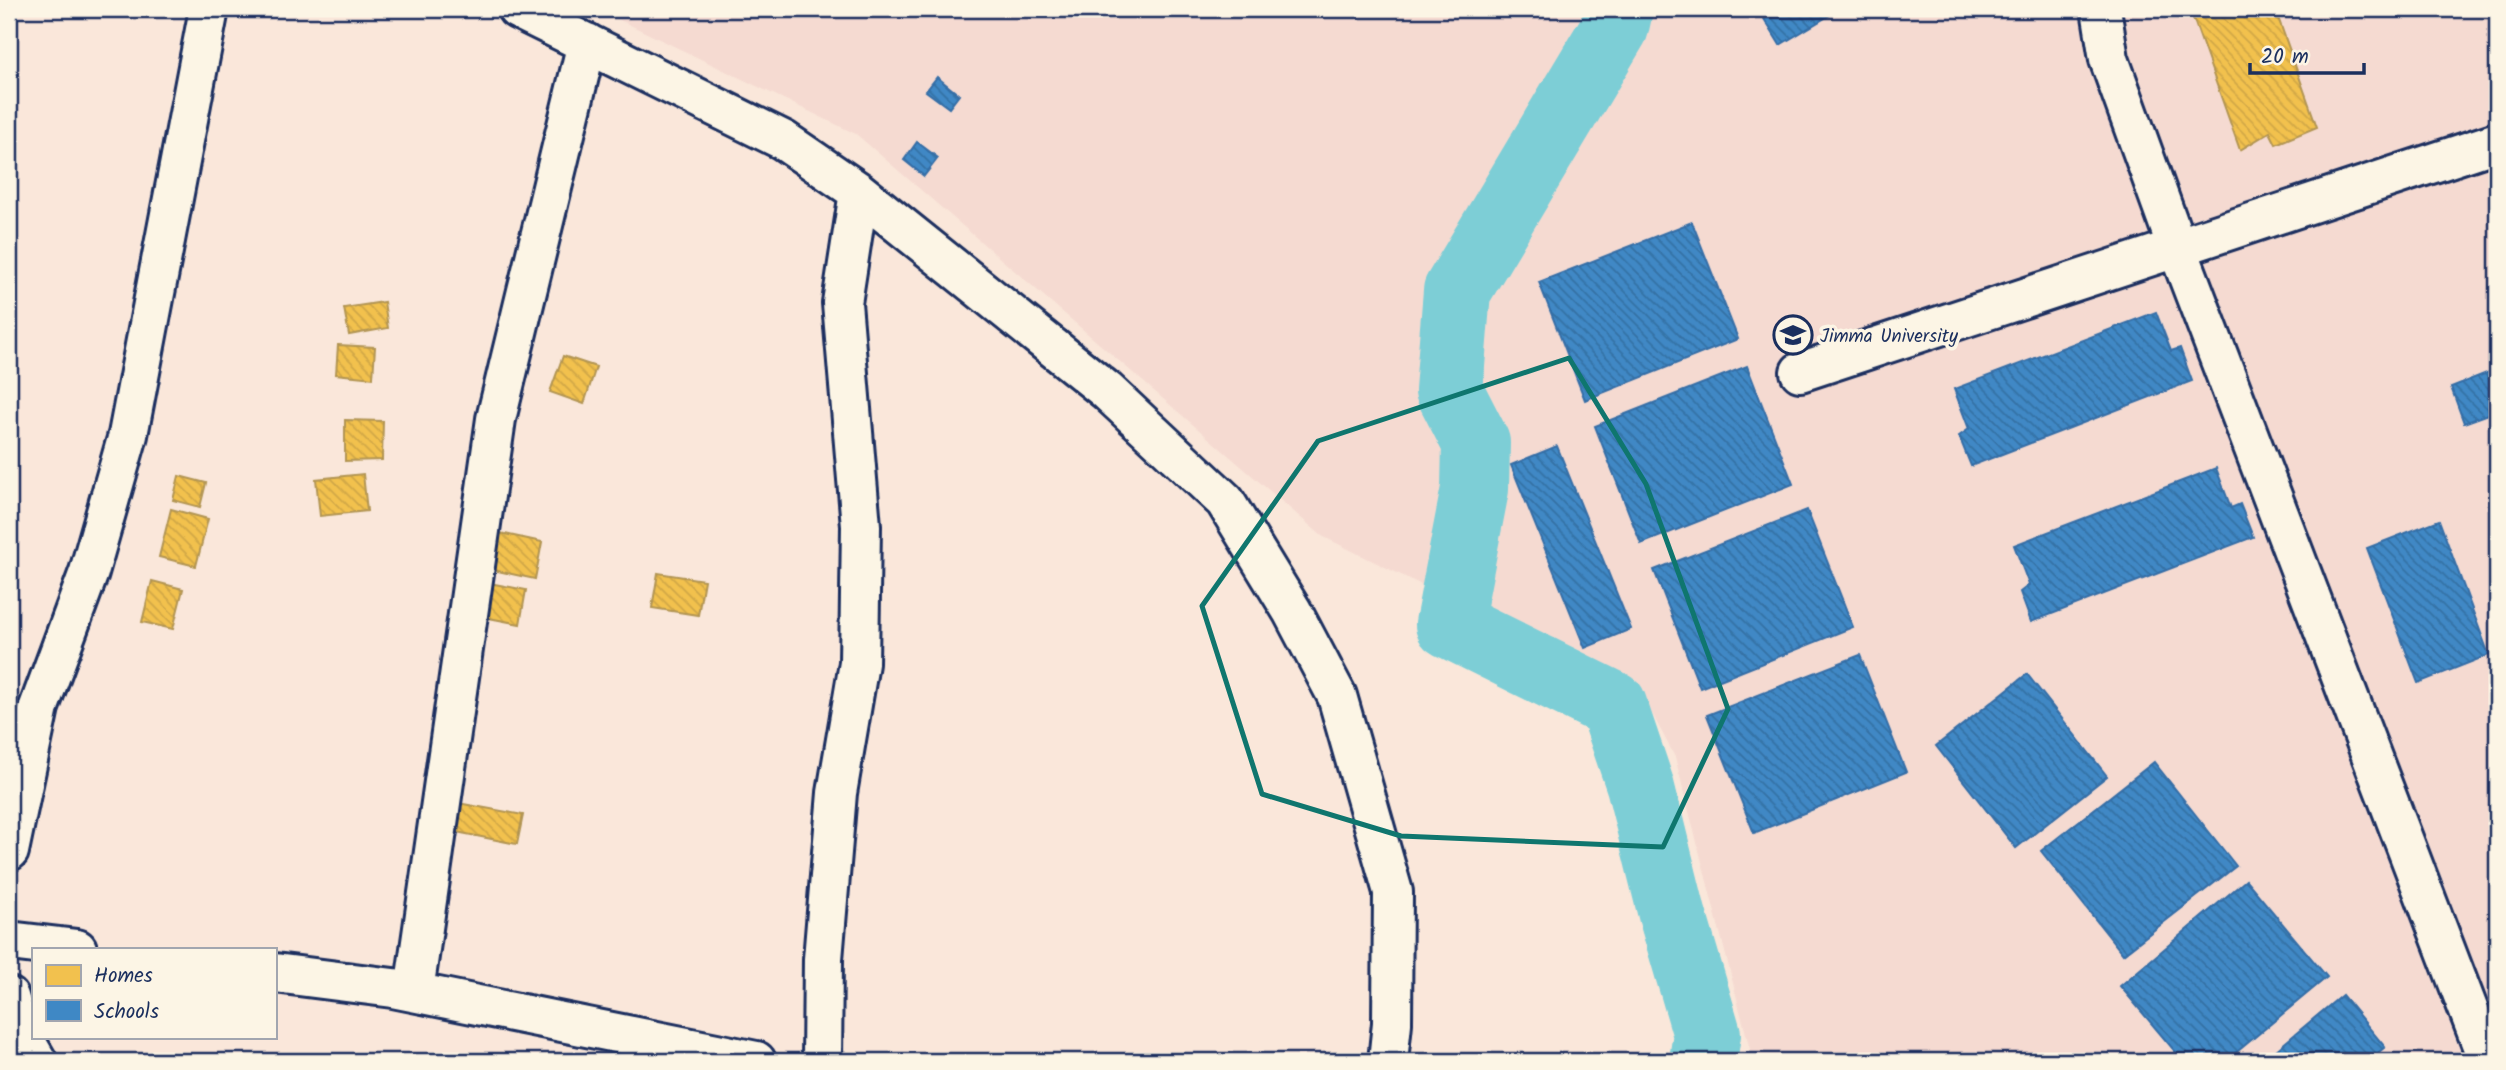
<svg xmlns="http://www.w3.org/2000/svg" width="2506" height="1070" font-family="Kalam,sans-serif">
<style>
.built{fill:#f5dad1}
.homes{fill:url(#homes-back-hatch);stroke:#b29553;stroke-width:2}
.schools{fill:url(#schools-back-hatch);stroke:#346da6;stroke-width:2}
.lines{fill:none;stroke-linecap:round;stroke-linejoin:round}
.river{stroke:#7dced6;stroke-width:68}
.minor-casing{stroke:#1b2f5e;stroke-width:44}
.minor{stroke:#fcf5e5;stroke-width:38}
.marked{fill:none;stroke:#0f766e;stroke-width:5;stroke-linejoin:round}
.labels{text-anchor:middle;stroke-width:7;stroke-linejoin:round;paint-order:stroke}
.poi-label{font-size:19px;fill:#1b2f5e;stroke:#fcf5e5;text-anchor:start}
</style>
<defs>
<pattern id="homes-back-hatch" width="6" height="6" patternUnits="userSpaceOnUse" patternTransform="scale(1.75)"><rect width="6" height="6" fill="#f2c14e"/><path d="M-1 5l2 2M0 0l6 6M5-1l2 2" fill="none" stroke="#cfa646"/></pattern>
<pattern id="schools-back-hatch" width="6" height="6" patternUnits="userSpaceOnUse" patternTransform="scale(1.75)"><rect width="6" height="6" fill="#3f88c5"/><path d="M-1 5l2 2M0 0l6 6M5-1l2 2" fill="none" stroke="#3470a3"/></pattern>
</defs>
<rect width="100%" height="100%" fill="#fae7da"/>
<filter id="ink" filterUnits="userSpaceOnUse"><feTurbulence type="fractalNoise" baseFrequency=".0143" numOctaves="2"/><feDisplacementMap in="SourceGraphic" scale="14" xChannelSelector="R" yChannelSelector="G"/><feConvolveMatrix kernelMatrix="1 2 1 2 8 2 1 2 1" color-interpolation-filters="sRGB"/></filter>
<g filter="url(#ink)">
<path class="built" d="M597,9H2497V1061H1753L1675,757L1648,706L1611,678L1322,536L856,134Z"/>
<path class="homes" d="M2190,9H2275L2317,127L2276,144L2270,132L2240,150Z
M384,302L388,328L349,335L344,308Z
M338,345L375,347L373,378L336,374Z
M563,356L596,367L584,404L550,392Z
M345,420L383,421L382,460L345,461Z
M363,474L367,511L320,516L316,479Z
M179,476L206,483L200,507L173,500Z
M171,509L208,519L196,566L159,557Z
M500,533L542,542L535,579L493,570Z
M658,573L704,580L698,615L652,608Z
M152,581L183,589L173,629L142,622Z
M479,581L526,590L520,624L473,615Z
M447,801L523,815L517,844L441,829Z"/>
<path class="schools" d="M1758,9H1840L1780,45Z
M937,77L959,95L949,108L926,91Z
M917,142L938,158L924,176L904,160Z
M1692,222L1738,339L1585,400L1539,282Z
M2156,312L2171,351L2180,348L2192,381L1971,466L1959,436L1969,429L1954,389Z
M1747,366L1793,484L1641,544L1595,426Z
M2497,369V411L2464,423L2451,387Z
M1557,446L1631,629L1585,648L1511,465Z
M2216,468L2231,508L2240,504L2253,537L2031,622L2020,592L2029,585L2014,545Z
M1807,510L1853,627L1700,688L1654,570Z
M2439,520L2489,655L2418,683L2367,548Z
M1860,655L1906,772L1754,833L1707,715Z
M2027,674L2107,776L2016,848L1936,746Z
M2154,762L2236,866L2123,954L2041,851Z
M2246,880L2327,977L2226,1061H2183L2120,986Z
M2342,995L2385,1047L2368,1061H2263Z"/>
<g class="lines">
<path class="river" d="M1619,9L1615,27L1457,291L1449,390L1476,443L1475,489L1449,624L1613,705L1640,785L1672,914L1707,1034L1703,1061"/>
<g class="minor-casing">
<path id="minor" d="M517,9L783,140L859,192L1106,390L1225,501L1292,611L1337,696L1393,892L1392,1023L1388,1061
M2101,9L2109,59L2178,250L2488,1061
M1800,372L2497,142
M9,851L39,707L89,572L128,435L209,9
M9,941L77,949
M275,973L393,988L756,1061
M414,991L496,419L587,43
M9,997L19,1030L37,1061
M822,1061L823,959L837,793L859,663L861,526L842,303L859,192"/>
</g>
<use href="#minor" class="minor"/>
</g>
</g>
<path class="marked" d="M1569,358L1646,484L1728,709L1663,847L1401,836L1262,794L1202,606L1318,441Z"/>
<defs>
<g id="university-ring" transform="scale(2.0125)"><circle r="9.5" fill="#fcf5e5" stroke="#1b2f5e" stroke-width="1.5"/><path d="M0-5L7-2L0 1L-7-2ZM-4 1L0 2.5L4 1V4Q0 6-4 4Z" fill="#1b2f5e"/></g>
</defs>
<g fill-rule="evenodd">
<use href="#university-ring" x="1793" y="335"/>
</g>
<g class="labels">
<g class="poi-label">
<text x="1820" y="342">Jimma University</text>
</g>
</g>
<rect width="2506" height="1070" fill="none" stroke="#fcf5e5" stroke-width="35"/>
<rect x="18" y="18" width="2471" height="1035" fill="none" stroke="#1b2f5e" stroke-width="2.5" filter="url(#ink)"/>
<rect x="32" y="948" width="245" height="91" fill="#fcf5e5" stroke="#a2a6af" stroke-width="2"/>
<rect x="46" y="965" width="35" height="21" fill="#f2c14e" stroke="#a2a6af" stroke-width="2"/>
<text x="94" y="982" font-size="21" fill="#1b2f5e">Homes</text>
<rect x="46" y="1000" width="35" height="21" fill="#3f88c5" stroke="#a2a6af" stroke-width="2"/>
<text x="94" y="1018" font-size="21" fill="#1b2f5e">Schools</text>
<path d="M2250 63v10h114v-10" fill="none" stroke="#1b2f5e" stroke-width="3.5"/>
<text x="2261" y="63" font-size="21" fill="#1b2f5e" stroke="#fcf5e5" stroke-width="5" paint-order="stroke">20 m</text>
</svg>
